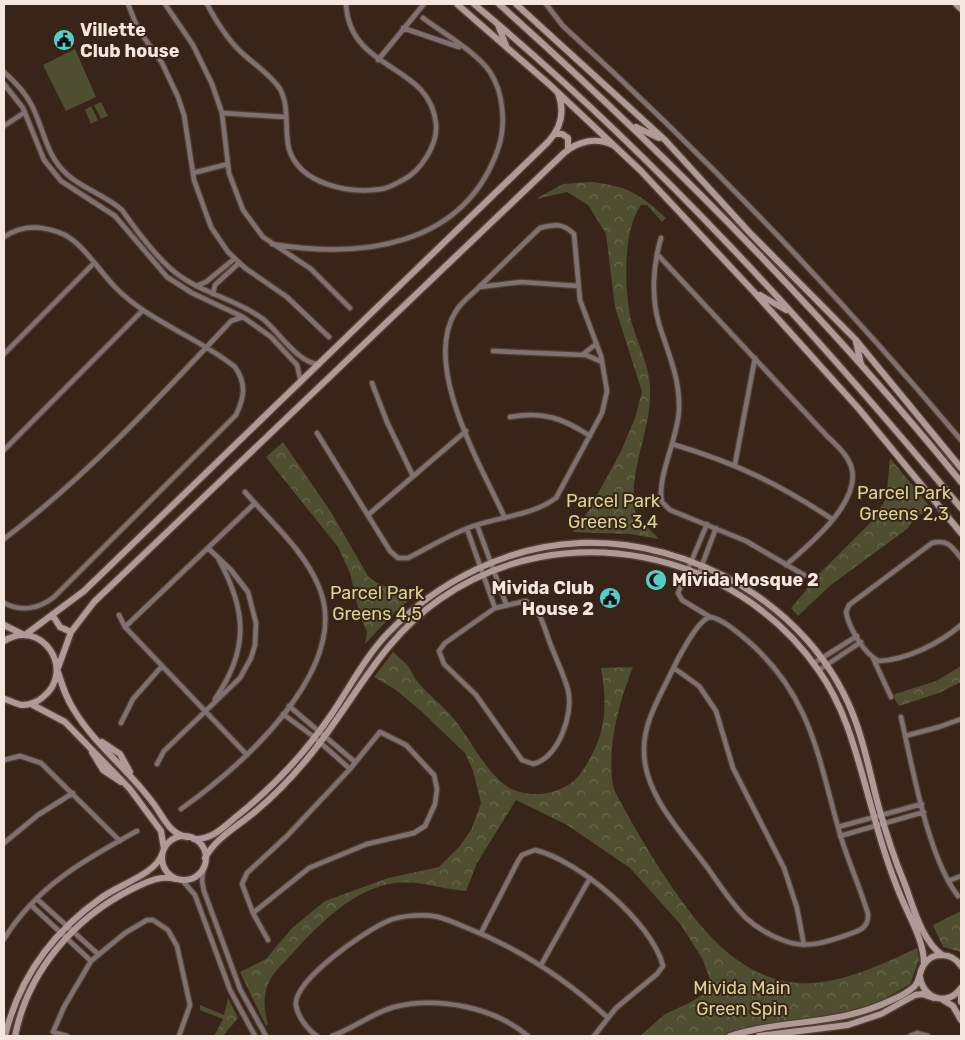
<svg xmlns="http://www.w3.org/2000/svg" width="965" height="1040" font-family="Rubik,sans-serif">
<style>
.forest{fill:url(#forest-crowns)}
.pitch{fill:#4f4e30}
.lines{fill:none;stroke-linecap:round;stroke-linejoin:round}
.street-casing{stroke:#523f34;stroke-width:7}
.secondary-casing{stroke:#523f34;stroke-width:9}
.street{stroke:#7e7170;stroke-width:4.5}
.secondary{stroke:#af9a98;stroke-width:6}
.labels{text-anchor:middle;stroke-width:4;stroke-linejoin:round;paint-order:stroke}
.poi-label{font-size:18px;font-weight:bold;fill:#f5e7df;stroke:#382418;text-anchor:start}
.park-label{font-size:18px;fill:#d8d693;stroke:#382418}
</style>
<defs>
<pattern id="forest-crowns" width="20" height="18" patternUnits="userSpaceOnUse" patternTransform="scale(1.25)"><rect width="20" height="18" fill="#4f4e30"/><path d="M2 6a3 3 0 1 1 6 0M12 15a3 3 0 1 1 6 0" fill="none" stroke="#69684e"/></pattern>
</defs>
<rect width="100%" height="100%" fill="#382418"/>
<path class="forest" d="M591,182C627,186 639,193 666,218L662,222L647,205H641C622,231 624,293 632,324C638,343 649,366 650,386C653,428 628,468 635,510C637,519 652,531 659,539L630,534L573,532L589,510L621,451L635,418L642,392L615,307L606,234L588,205L567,192L536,199L563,184Z
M283,442L331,512L368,576C382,590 399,587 416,594L395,612L365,644L367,632L360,616L350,573L338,547L266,457Z
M890,458L932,509L917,516L907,529L831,585L798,616L791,608L807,589L816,574L820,573L872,521L886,499Z
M393,652C397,656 403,660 407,665C411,669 413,676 417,681C428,695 443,705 454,719C471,740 484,769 505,785C527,801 566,795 581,773C606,736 608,711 601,668L633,667C619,702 607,747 613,785C615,794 622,804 626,812C648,852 692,924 727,952C744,966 763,977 784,981C828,991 878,966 917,948L919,960L910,984L867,1009L825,1019L756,1026L723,1036H640L665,1014L689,1003L713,988L703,960L681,925L630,868L567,825L516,800L477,863L466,891C442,889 418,880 394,883C352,890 319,924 292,954C282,965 269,975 266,991C263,1003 265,1013 268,1024L266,1026L240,972L266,959L292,928L325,901L388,878L439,867L459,847L471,830L481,803L473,771L465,753L421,711L396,690L374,677Z
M961,666V682L939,693L899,706L892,695L936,681Z
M961,911V952L943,947L933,925Z
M228,998L238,1018L223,1036H214L223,1019L200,1010V1005L224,1015Z"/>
<path class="pitch" d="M75,49L96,97L66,111L43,65Z
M101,102L108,116L101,119L94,105Z
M91,106L98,120L91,124L85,110Z"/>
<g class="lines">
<g class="street-casing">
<path id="street" d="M128,4L138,29L162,63L178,97L184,115L194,180L211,227L228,252L245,268L287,297L329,337
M165,4L193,45L212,84L222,113L229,173L243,210L263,237L311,269L350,308
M207,4C216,21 227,39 242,53C254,64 271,75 280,89C290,107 284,130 289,149C300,185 350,194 382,189C389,188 397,183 403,180C421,171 438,144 436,124C430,62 350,73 346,4
M546,4L563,26C705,155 837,293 961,440
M403,28L459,47
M378,60L424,4
M4,72C14,81 25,92 31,104C42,124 45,149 60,167C76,187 103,193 122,210C136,230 153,253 171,269C198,293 235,298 263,319C279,332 298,363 318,364
M4,84L23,108L44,160L61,181L115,216L167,277L192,293L243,317L271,337L297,365L301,382
M222,113L285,117
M4,126L25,112
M193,173L228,164
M4,237C23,224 45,226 65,235C83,244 101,273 115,287C149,322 198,337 235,367C247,384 244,398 236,415L54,597C39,609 21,612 4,603
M661,238C653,265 651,297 659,324C668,353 680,378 679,409C679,436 656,478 662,502L670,510L746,541L804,575
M272,244C361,259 464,247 498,149C506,126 504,93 490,72C476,52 443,33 423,18
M657,254L827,436C836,445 847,454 851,466C863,501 809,545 786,565
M196,286L206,282L234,259
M480,287L521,282L578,286
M213,294L215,285L239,263
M493,351L586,355L602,362
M4,354L94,263
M582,355L596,344
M372,383L387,422L413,476
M510,417C542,411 563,418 590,436
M317,433L390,551L398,558H408C428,548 447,536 468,528C496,517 532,516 556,498L602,413L607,391L601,356L580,300L574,234C563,223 555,224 540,228C520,247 500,267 480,286C473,294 462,301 456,311C421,365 481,466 505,518
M672,444C736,463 777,483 832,519
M4,450L143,310
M735,464L755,358
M368,515L466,431
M707,524L678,593L682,600L710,617
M477,525L506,604
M467,529L495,608
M4,539C87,476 160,397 231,321L243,317
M961,558C952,547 948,539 932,543L849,605L846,612C849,628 864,654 879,661C907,660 940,643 961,625
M699,573L716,528
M526,601C541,609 544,628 550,643C556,659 564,675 568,690C574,715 558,758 533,764L522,760L476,695L444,664L439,651L445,643L495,608Z
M119,615L125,627L247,755
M710,617C723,619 738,633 748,641C812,697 818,758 840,834C848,861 860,887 868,914C869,928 859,931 847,935C827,942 806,949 785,941C771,936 757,928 746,918C731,903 719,884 707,867C682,833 643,794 644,749C644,722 659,698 670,675C676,662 697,620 710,617Z
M125,627L255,503
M873,658L891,697
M814,663L857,636
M674,668L699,686L716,711L733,768L784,868L797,908L804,945
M819,670L861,642
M215,699C249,650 247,611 219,560
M289,706L355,762
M283,714L314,737L350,769
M901,717C912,765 928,858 958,896
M121,723L133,699L162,666
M905,736L939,727L961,719
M4,760L20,756L41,763L120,841
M157,764L164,751L240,678L251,658L255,645L256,623L248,592L231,570L208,548
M181,809C240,767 353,669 319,587C304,550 270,521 245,492
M838,827L922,804
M840,836L924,812
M4,843L38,815L73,793
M204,865L202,881L204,891L240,989L266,1036
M182,880L195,895L230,990L255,1036
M948,881L961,876
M37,899L98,954
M31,905L91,961
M253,913L309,868L367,844L414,833L425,826L435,804L437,789L434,775L406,745L380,732L350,769L287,836L247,873L242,884L253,913L268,940
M481,933L518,861L522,855L535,850C578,860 652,922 663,966L657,974L616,1008L594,1036
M4,939C37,886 84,860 137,831
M541,965L590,878
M67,1036L53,1032L64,1007L91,961L125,933L147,920H153L168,930L177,946L190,1005L179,1036
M317,1036C308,1030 298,1017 296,1006C292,981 366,930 388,921C399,916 420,914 433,916C443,917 455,923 465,927C518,948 566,979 608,1018
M332,1036C353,1029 372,1013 394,1007C437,996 494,1007 528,1036
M910,1036L917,1033L928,1036"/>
</g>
<g class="secondary-casing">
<path id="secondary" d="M457,4L550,85L641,171L754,292L859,409L961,533
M474,4C654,154 812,329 961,508
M499,4C664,152 821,310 961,482
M516,4L665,140L750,233L855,339L961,468
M956,4L961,9
M498,25L507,48
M636,127L659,138
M555,134H562L568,138V150
M760,295L786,310
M856,342L861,364
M53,616L60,627L71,632
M4,625L22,634
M25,635L84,591L548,142C561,128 565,111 558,93
M4,641C41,617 77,670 43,697C38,702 29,705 22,705C16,704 9,700 4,699
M58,668L71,632L94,602L564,153C578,141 596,137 613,145
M58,672C62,685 66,698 74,710C95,745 129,770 153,803C163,816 169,834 187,837
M31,704L65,722L130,789L161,831L164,849
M102,742L120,754L130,772
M92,752L103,770L121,782
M162 858a22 22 0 1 1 44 0a22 22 0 1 1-44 0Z
M194,839C212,840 224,827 237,816C272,788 305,753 331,715C350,687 365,657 388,633C438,581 508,546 580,543C693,539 809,606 852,712C865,743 870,776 879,808C886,833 894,858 904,882C913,905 921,940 942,955
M205,858C216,837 240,825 257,810C275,795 292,777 307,759C354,703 377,643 440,599C562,514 735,549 819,671C848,712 858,761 872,809C879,835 887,862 897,887C906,912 924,938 924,964
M920,977C923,999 948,1007 961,988
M961,989V1002
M943,1000L953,1006L961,1020
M5,1036C19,978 53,932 101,898C118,885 156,874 162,854
M15,1036C28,971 74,918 132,889C147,882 160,875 176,879
M730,1036C787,1018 837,1027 894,999C901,996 908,992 914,987C920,981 919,973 923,966C932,951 952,952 961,966
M759,1036L848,1025L881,1014L915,995L922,994L934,998"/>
</g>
<use href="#street" class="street"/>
<use href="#secondary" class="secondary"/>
</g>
<defs>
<g id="civic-disc" transform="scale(1.125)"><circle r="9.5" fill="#54cdc7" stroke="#382418"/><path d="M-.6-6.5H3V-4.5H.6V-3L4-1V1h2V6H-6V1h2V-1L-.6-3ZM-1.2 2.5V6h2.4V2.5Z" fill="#111"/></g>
<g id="mosque-disc" transform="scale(1.125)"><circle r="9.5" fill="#54cdc7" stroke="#382418"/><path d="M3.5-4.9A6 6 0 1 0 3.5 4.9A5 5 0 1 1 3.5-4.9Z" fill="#111"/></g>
</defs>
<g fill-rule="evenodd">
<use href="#civic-disc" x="64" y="40"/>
<use href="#mosque-disc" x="656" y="580"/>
<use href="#civic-disc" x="610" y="598"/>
</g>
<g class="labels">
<g class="poi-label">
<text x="80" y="36">Villette<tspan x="80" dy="21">Club house</tspan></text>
<text x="672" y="586">Mivida Mosque 2</text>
<text x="594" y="594" text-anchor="end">Mivida Club<tspan x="594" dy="21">House 2</tspan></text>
</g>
<g class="park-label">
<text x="904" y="499">Parcel Park<tspan x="904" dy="21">Greens 2,3</tspan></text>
<text x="613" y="507">Parcel Park<tspan x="613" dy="21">Greens 3,4</tspan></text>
<text x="377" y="599">Parcel Park<tspan x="377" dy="21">Greens 4,5</tspan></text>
<text x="742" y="994">Mivida Main<tspan x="742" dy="21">Green Spin</tspan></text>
</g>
</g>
<rect width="965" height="1040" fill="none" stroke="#f5e7df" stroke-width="10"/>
</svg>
